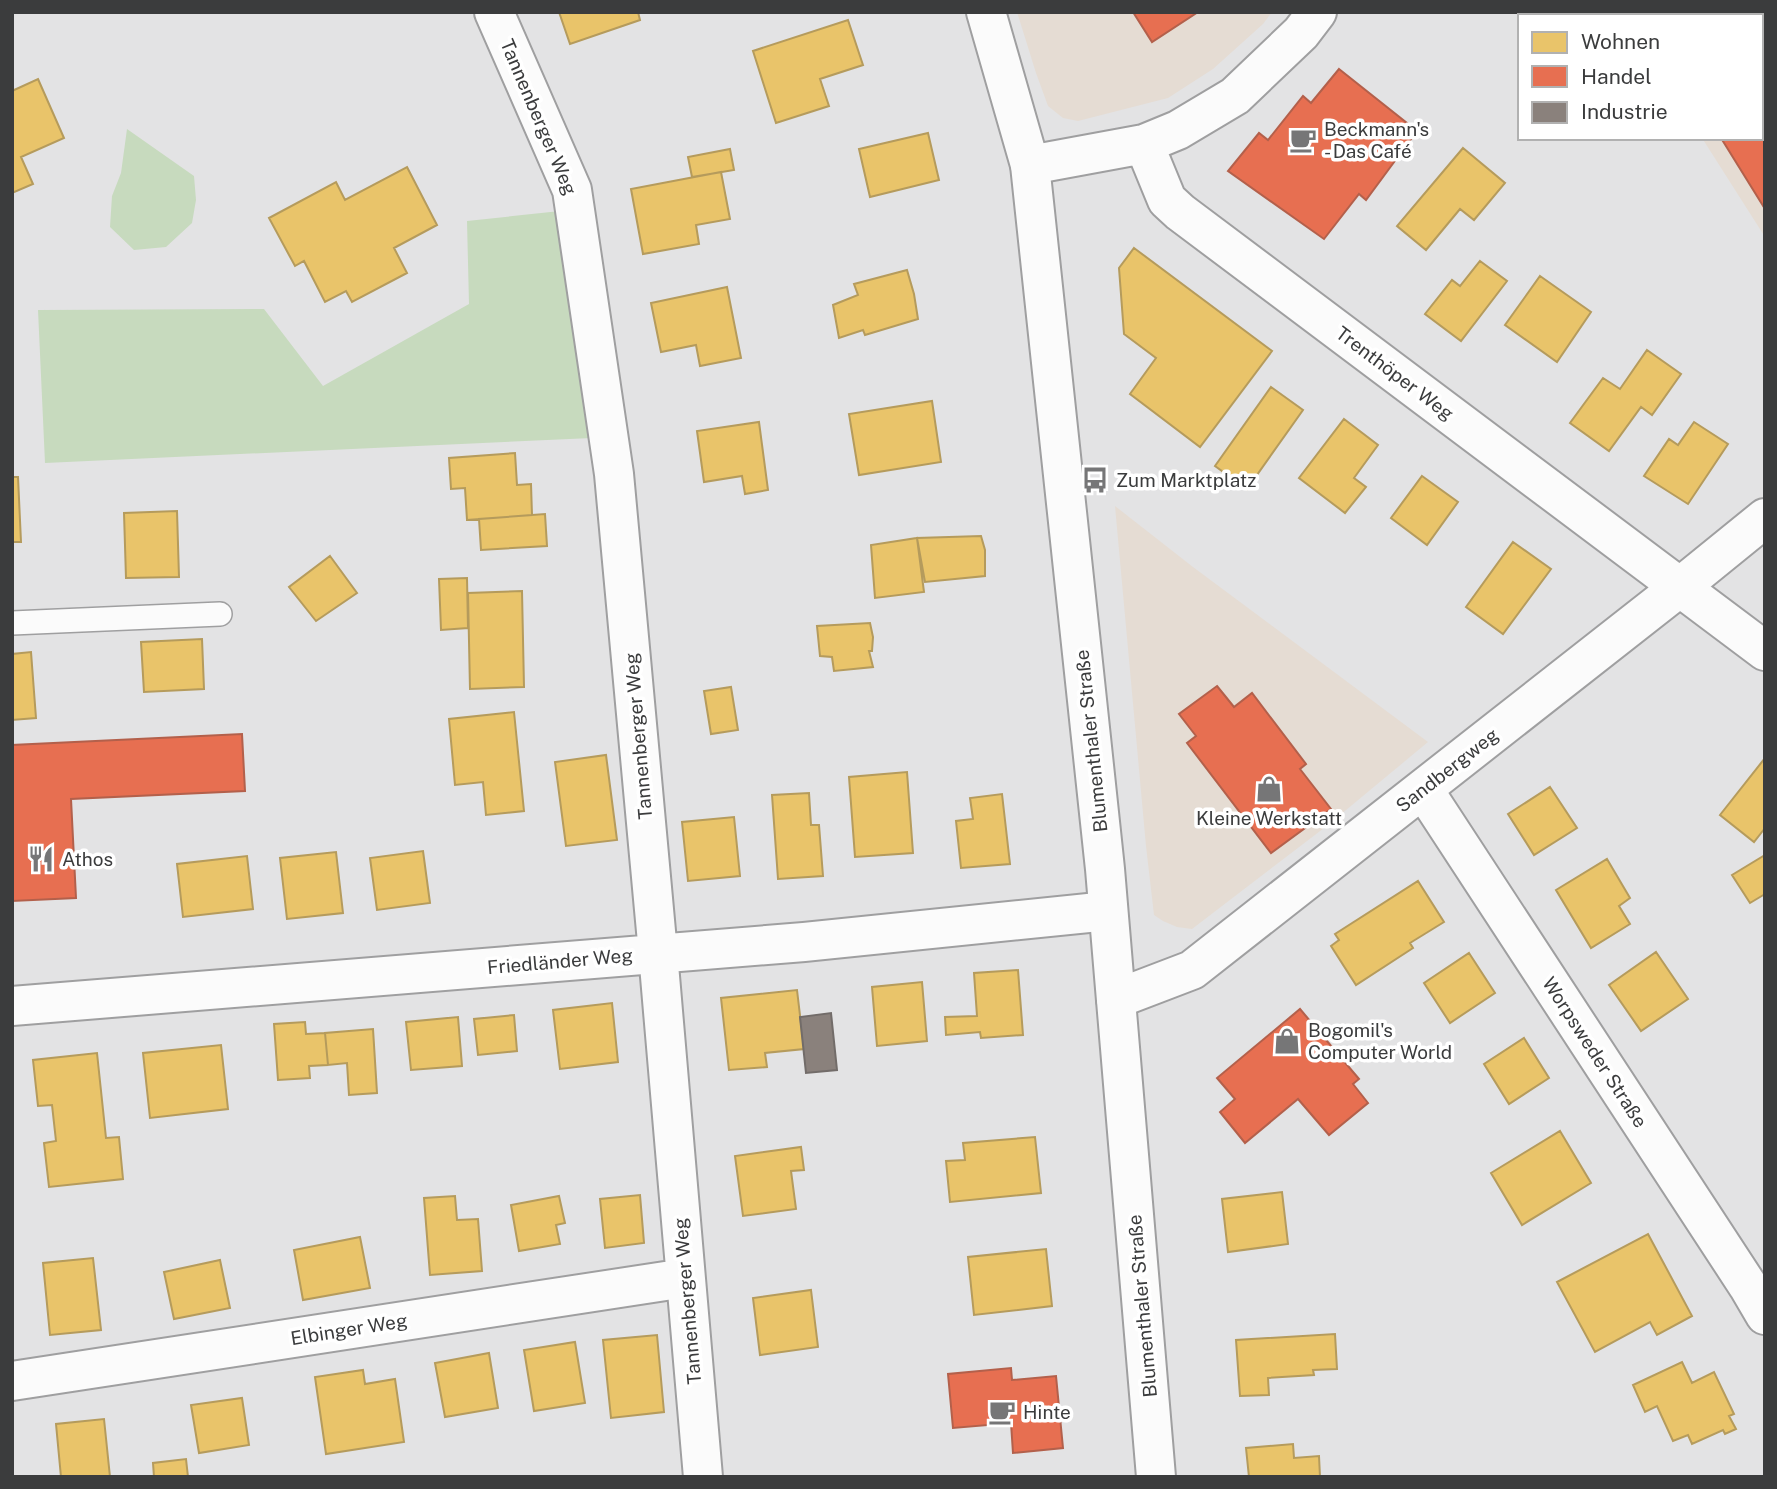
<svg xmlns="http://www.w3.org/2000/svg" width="1777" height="1489" font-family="'Public Sans',sans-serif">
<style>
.commercial{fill:#e5dcd3}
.green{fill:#c7dabe}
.homes{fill:#e9c46a;stroke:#b59b5c;stroke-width:2}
.shops{fill:#e76f51;stroke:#b3604b;stroke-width:2}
.industry{fill:#8a817c;stroke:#726c69;stroke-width:2}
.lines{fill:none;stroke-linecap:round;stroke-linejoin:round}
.lane-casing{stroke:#9f9fa0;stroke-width:26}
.street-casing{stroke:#9f9fa0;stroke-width:42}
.secondary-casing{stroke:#9f9fa0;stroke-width:42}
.lane{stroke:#fbfbfb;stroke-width:23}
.street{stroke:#fbfbfb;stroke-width:38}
.secondary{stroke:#fbfbfb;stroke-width:38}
.labels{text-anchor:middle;stroke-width:7;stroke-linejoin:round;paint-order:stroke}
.street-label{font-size:19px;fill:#3b3c3d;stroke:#fff}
.poi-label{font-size:19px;fill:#3b3c3d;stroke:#fff;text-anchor:start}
</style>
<rect width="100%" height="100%" fill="#e3e3e4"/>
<path class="commercial" d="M1017,12H1272L1263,24L1213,69L1168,98L1078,121L1063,118L1048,106L1036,73Z
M1623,12H1765V237L1702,138H1761V16H1625Z
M1115,506L1193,567L1428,742L1328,825L1192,929L1177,927L1163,921L1154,915L1146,846Z"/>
<path class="green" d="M127,129L194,176L196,200L192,223L166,247L134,250L110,227L112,196L121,173Z
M560,211L592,438L45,463L38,310L264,309L323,386L469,304L467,221Z"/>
<path class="homes" d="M559,12H638L640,20L570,44Z
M848,20L863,65L820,79L829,106L776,123L753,51Z
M38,79L64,138L21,157L33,184L12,193V91Z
M928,133L939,180L870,197L859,149Z
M1463,148L1505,183L1474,220L1460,209L1426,250L1397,226Z
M730,149L734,170L692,177L688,157Z
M407,167L437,225L394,248L407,273L352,302L346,291L325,302L304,261L295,266L269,218L336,182L345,200Z
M721,172L730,219L696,225L699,244L643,254L631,189Z
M1134,248L1272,351L1200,447L1130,394L1156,358L1124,334L1119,268Z
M1480,261L1507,281L1461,341L1425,314L1452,280L1460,286Z
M907,270L914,294L918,319L865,335L863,330L839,338L833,305L858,295L854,284Z
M1540,276L1591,312L1557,362L1505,325Z
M727,287L741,358L700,366L696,345L661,352L651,303Z
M1647,350L1681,374L1652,415L1641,407L1609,451L1570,423L1603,378L1620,389Z
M1271,387L1303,410L1247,489L1215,466Z
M932,401L941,462L859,475L849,414Z
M1344,419L1378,445L1354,478L1366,487L1345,513L1299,478Z
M759,422L768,490L745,494L742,476L704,482L697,431Z
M1694,422L1728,444L1688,504L1644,476L1669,439L1678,445Z
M515,453L517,485L531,484L532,515L467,520L465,488L451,489L449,458Z
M1422,476L1458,502L1427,545L1391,518Z
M12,477H18L21,542H12Z
M177,511L179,577L126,578L124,513Z
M545,514L547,546L481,550L479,519Z
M981,536L985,550V576L925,582L917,538Z
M917,538L924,592L875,598L871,545Z
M1513,542L1551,569L1503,634L1466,607Z
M330,556L357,593L316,621L289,587Z
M467,578L468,628L441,630L439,579Z
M522,591L524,687L470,689L468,593Z
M870,623L873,637L872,651H869L873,667L834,671L832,657L820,656L817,626Z
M202,639L204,689L144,692L141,642Z
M31,652L36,718L12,720V654Z
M731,687L738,730L711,734L704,691Z
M514,712L524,811L486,815L483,782L455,785L449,719Z
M606,755L617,840L566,846L555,762Z
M1765,758V828L1754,842L1720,815Z
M907,772L913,853L855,857L849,777Z
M1550,787L1577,828L1534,855L1508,814Z
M809,793L811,825H819L823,876L778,879L772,795Z
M1002,794L1010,864L961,868L956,821L973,819L970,798Z
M734,817L740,876L688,881L682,822Z
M423,851L430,903L377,910L370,858Z
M336,852L343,913L287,919L280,858Z
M1765,855V894L1750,903L1732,875Z
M247,856L253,909L183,917L177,864Z
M1607,859L1630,898L1619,906L1630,924L1591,948L1556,890Z
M1418,881L1444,922L1410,943L1413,948L1356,985L1331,946L1339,940L1335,934Z
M1656,952L1688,999L1641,1031L1609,985Z
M1469,953L1495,993L1450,1023L1424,983Z
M1018,970L1023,1035L981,1038L980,1032L946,1035L945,1017L977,1016L974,973Z
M922,982L927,1041L877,1046L872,987Z
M797,990L804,1049L765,1053L767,1067L729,1070L721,998Z
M612,1003L618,1062L560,1069L553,1010Z
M514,1015L517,1051L478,1055L474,1019Z
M458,1017L462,1066L411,1070L406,1022Z
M305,1022L306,1034L325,1033L328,1065L309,1066L310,1078L278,1080L274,1024Z
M373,1029L377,1093L349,1095L347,1063L328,1065L325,1033Z
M1524,1038L1549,1078L1509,1104L1484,1064Z
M221,1045L228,1109L150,1118L143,1053Z
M97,1053L106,1138L119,1137L123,1179L49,1187L44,1143L56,1141L52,1105L38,1106L33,1060Z
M1560,1131L1591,1183L1522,1225L1491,1173Z
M1035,1137L1041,1193L950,1202L946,1161L965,1160L963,1143Z
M801,1147L804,1170L791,1171L796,1209L743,1216L735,1156Z
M1282,1192L1288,1244L1228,1252L1222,1199Z
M640,1195L644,1243L605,1248L600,1199Z
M455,1196L457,1220L478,1219L482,1271L430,1275L424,1198Z
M559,1196L565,1223L556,1225L560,1244L519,1251L511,1205Z
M1648,1234L1692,1316L1657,1335L1650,1322L1595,1352L1557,1282Z
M360,1237L370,1288L303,1300L294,1250Z
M1046,1249L1052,1306L974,1315L968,1257Z
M93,1258L101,1330L50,1335L43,1263Z
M220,1260L230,1308L174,1319L164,1272Z
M811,1290L818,1347L760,1355L753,1298Z
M1335,1334L1337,1369L1313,1370L1314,1375L1268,1378L1269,1395L1240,1396L1236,1340Z
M657,1335L664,1412L611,1418L603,1340Z
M575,1342L585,1403L534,1411L524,1350Z
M489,1353L498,1408L445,1417L435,1363Z
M1682,1362L1692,1383L1714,1372L1734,1414L1729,1416L1736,1429L1725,1434L1723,1430L1692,1444L1688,1435L1673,1441L1657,1406L1645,1412L1633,1385Z
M363,1370L365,1384L395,1379L404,1442L326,1454L315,1377Z
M242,1398L249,1445L199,1453L191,1405Z
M104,1419L110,1477H61L56,1424Z
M1293,1444L1294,1458L1319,1456L1320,1477H1249L1246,1448Z
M186,1459L188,1477H154L153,1463Z"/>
<path class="shops" d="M1133,12H1198L1152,42Z
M1643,12H1765V209L1721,138H1761V16H1645Z
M1339,69L1417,131L1366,200L1359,194L1324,239L1228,171L1259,133L1268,140L1303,96L1311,103Z
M1217,686L1234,707L1252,693L1306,764L1300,769L1331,809L1271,853L1187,743L1196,736L1179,714Z
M242,734L245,791L71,799L76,898L12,901V745Z
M1300,1009L1359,1079L1353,1084L1368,1103L1329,1135L1298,1099L1245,1143L1220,1112L1235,1099L1217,1078Z
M1011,1368L1012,1380L1056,1376L1063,1448L1013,1453L1011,1423L953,1428L948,1374Z"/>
<path class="industry" d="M831,1013L837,1070L806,1073L800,1017Z"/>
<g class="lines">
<g class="lane-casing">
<path id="lane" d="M12,623L220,614"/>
</g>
<g class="street-casing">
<path id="street" d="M494,12L572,190L614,474L658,953L703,1477
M1144,144L1178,130L1235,96L1301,33L1317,12
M1030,165L1144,144L1167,200L1180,212L1765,651
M1423,789L1748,1286L1765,1315
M1116,999L1192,970L1680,587L1765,518
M12,1006L804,942L1108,911
M12,1381L685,1278"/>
</g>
<g class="secondary-casing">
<path id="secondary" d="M986,12L1030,165L1105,869L1156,1477"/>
</g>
<use href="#lane" class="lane"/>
<use href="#street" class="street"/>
<use href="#secondary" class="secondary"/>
</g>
<defs>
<g id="cafe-bare" transform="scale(2.1)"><path d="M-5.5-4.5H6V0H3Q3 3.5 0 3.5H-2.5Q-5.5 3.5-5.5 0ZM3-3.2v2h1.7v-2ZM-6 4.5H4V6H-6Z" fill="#767677" stroke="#fff" stroke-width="2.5" paint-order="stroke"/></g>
<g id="bus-bare" transform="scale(2.1)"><path d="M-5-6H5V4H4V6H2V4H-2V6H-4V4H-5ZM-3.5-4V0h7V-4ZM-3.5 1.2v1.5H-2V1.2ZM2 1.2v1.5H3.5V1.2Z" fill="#767677" stroke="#fff" stroke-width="2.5" paint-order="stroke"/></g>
<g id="shop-bare" transform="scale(2.1)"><path d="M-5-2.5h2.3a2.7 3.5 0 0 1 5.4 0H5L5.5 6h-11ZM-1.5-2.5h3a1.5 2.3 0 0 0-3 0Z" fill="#767677" stroke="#fff" stroke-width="2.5" paint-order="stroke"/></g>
<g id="restaurant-bare" transform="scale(2.1)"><path d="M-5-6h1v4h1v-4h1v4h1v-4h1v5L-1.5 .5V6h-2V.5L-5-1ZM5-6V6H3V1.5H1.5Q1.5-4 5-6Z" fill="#767677" stroke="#fff" stroke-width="2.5" paint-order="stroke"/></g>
</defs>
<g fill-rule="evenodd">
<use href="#cafe-bare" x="1303" y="140"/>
<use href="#bus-bare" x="1095" y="480"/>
<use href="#shop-bare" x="1269" y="789"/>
<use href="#restaurant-bare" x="41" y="859"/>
<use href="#shop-bare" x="1287" y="1041"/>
<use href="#cafe-bare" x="1002" y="1412"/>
</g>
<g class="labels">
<g class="street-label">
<text transform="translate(539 117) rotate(67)" y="7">Tannenberger Weg</text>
<text transform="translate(1395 373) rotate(37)" y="7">Trenthöper Weg</text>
<text transform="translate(638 736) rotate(-95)" y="7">Tannenberger Weg</text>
<text transform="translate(1091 741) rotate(-96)" y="7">Blumenthaler Straße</text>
<text transform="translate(1447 770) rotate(-38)" y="7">Sandbergweg</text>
<text transform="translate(560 961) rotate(-5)" y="7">Friedländer Weg</text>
<text transform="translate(1595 1052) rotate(57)" y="7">Worpsweder Straße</text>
<text transform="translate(687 1301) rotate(-95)" y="7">Tannenberger Weg</text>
<text transform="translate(1142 1306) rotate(-95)" y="7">Blumenthaler Straße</text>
<text transform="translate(349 1329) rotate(-9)" y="7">Elbinger Weg</text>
</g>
<g class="poi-label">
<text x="1324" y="136">Beckmann's<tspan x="1324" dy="22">- Das Café</tspan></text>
<text x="1116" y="487">Zum Marktplatz</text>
<text x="1269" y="825" text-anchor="middle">Kleine Werkstatt</text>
<text x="62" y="866">Athos</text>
<text x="1308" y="1037">Bogomil's<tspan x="1308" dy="22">Computer World</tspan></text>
<text x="1023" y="1419">Hinte</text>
</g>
</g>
<rect width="1777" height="1489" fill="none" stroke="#3b3c3d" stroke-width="28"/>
<rect x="1518" y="14" width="245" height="126" fill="#ffffff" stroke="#b1b1b1" stroke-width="2"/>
<rect x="1532" y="32" width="35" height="21" fill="#e9c46a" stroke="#b1b1b1" stroke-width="2"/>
<text x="1581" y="49" font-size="21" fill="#3b3c3d">Wohnen</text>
<rect x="1532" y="66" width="35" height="21" fill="#e76f51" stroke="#b1b1b1" stroke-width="2"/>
<text x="1581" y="84" font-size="21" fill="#3b3c3d">Handel</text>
<rect x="1532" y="102" width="35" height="21" fill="#8a817c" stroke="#b1b1b1" stroke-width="2"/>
<text x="1581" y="119" font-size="21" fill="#3b3c3d">Industrie</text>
</svg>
